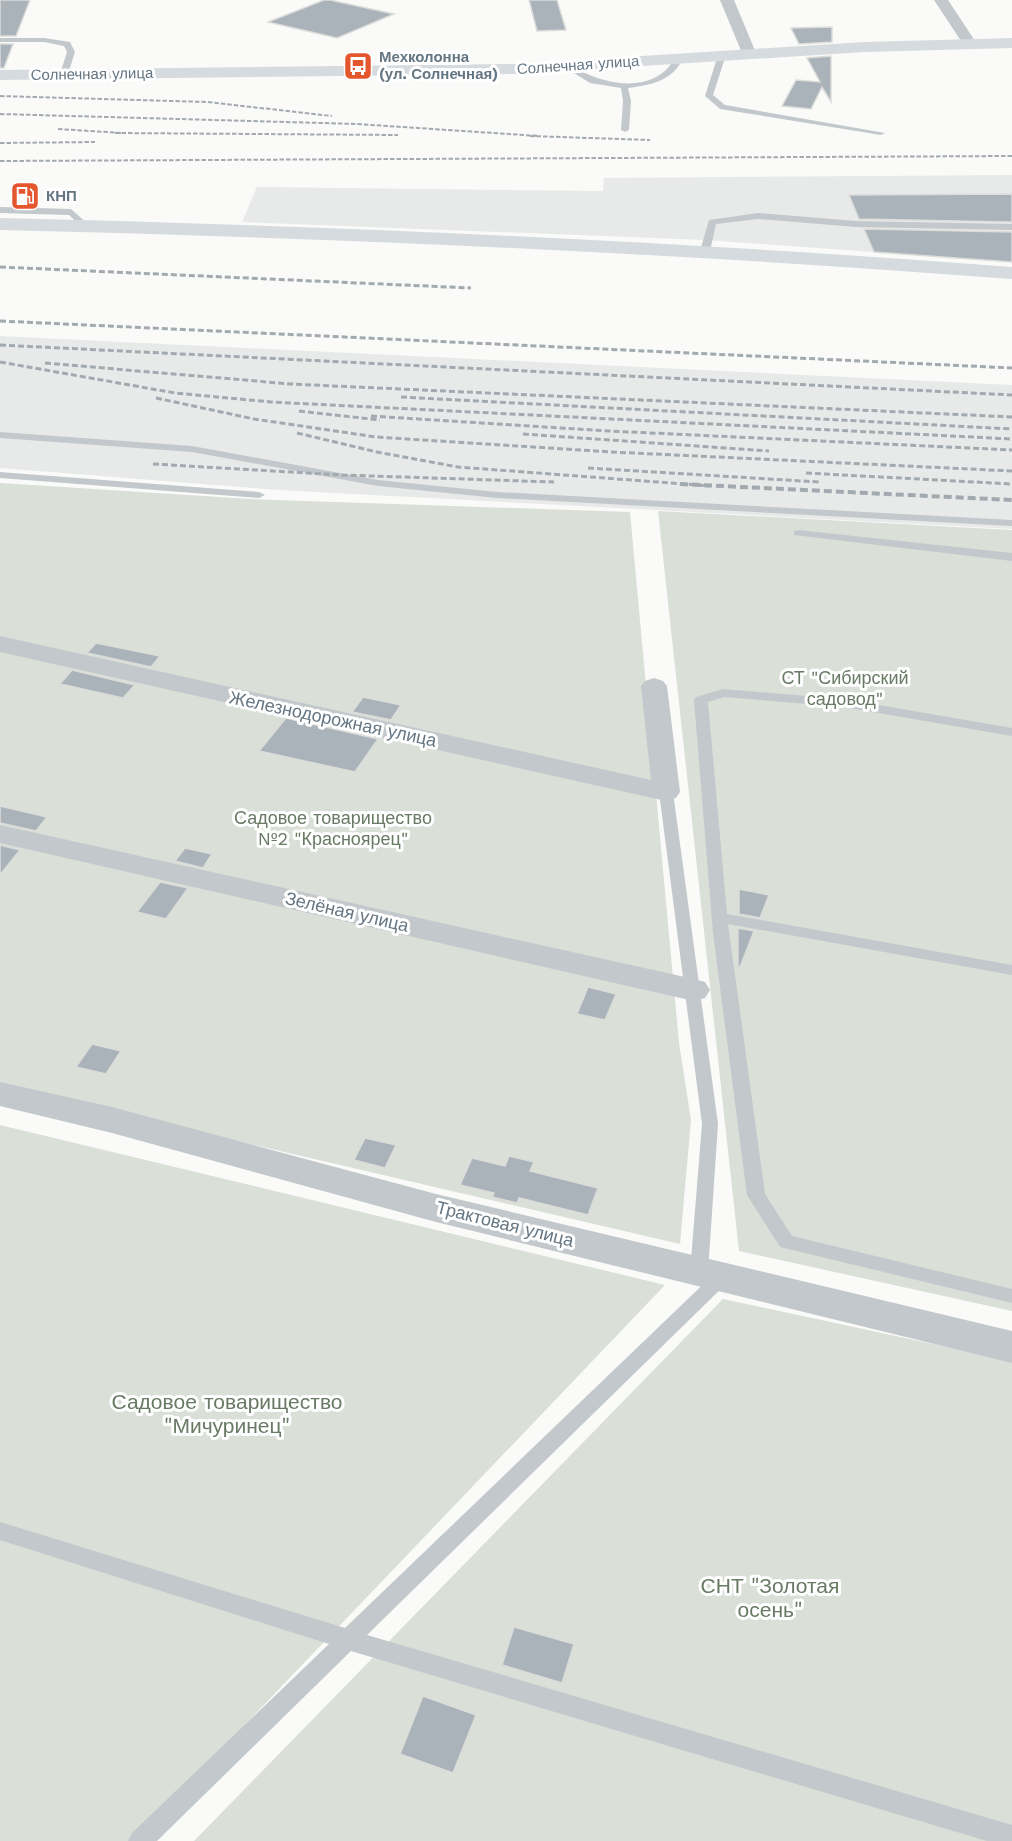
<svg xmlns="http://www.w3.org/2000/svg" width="1012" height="1841" font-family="'Work Sans',sans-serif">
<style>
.built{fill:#e8e9e9}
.green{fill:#dadfd7}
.building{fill:#aab3b9;stroke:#dcdcda;stroke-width:1.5}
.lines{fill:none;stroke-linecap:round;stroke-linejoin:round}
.lane{fill:#c3c8cc;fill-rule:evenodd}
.street{fill:#c3c8cc;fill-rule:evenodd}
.secondary{fill:#d6dbdf;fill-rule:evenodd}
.highway{fill:#d6dbdf;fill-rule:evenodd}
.rail-far2{stroke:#a2aab0;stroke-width:2;stroke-dasharray:4.5 2;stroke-linecap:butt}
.rail-far1{stroke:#a2aab0;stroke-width:3;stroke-dasharray:6 3;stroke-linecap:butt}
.rail{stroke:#a2aab0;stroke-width:4;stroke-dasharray:8 4;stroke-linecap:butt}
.labels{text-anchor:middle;stroke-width:6;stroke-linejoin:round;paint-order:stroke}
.far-poi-label{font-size:15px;font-weight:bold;fill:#657683;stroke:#fff;text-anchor:start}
.far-street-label{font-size:15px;fill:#657683;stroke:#fff}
.park-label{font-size:18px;fill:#687a64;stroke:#fff}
.street-label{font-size:18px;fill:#657683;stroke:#fff}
.near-park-label{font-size:21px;fill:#687a64;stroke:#fff}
</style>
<rect width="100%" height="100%" fill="#fafaf8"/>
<path class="built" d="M1012,175V262L706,240L242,222L257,187L603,191L604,178Z
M0,336L1012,385V529L278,490L0,468Z"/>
<path class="green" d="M0,483L250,499L630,512L679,1043L691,1120L680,1244L0,1086Z
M658,511L1012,530V1311L739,1251Z
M0,1125L665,1285L134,1841H0Z
M723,1299L1012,1361V1841H194Z"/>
<path class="building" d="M0,0H30L16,36H0Z
M324,0H330L394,14L337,38L268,22Z
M529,0H557L566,30L537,31Z
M832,27V42L799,44L791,28Z
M0,44H13L4,68H0Z
M831,56V102L822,87L811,109L782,106L796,80L820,82L807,58Z
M1012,194V222L859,219L849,195Z
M864,229L1012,232V262L874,252Z
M96,643L160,656L151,667L87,653Z
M72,670L135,685L123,698L60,684Z
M363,697L401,705L391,720L352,712Z
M286,718L378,739L355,772L259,751Z
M0,806L47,817L36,831L0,823Z
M0,845L20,850L0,875Z
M185,848L212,854L203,868L175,861Z
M160,882L188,888L166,919L137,912Z
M739,889L769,895L760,918L739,914Z
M738,928L754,931L740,967L738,966Z
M588,987L616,994L605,1020L577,1014Z
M92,1044L121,1051L106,1074L76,1067Z
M365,1138L396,1145L385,1168L354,1160Z
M509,1156L534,1162L530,1171L598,1188L588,1215L519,1198L517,1203L492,1197L494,1193L460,1185L472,1158L505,1166Z
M514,1627L574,1644L562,1683L502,1665Z
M423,1696L476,1715L453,1773L400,1754Z"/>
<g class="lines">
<path class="lane" d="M0,38H44L70,42L75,52L68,74L64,76L60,74L67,52L64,46L44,42H0Z
M722,53L726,55L713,95L725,105L885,133L881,135L720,109L705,96L718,55Z
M676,56L683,58C673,81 651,85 628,88L631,101L629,130L625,132L621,130L623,101L621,88L590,83L564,67L571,65C602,86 656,96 676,56Z
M0,207L71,209L90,226L83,228L69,215L0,213Z
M758,213L856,221L1012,224V230L856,227L758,219L716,224L710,251L705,254L700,251L709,220Z
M0,432L192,446L378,480L497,492L1012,520V526L497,498L378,486L192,452L0,438Z
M0,472L259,492L265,495L259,498L0,478Z
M798,530L1012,553V561L794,535V531Z
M723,689L844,699L1012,728V736L844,707L724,697L708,702L727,914L1012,965V975L728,924L765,1194L792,1236L1012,1289V1303L780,1247L747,1195L713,933L694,700L696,697Z
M666,788L673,792L718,1124L708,1272L705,1277L699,1279L693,1277L690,1272L702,1124L659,792Z
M722,1270L728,1272L731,1277L728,1282L367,1635L1012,1825V1841H987L351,1651L157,1841H128L132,1833L329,1644L0,1540V1522L345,1628L716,1272Z"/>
<path class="street" d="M720,0H734L756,53L754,56H744L742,53Z
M934,0H948L977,44L975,47H965Z
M0,636L651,780L641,686L645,681L654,678L663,681L667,686L680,792L676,798L666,801L0,652Z
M0,825L694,979L705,982L710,990L705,998L694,1001L0,843Z
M0,1082L112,1107L436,1194L1012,1331V1363L436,1222L112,1133L0,1106Z"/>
<path class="secondary" d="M1012,38V48L865,52L516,74L0,80V70L516,64L865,42Z"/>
<path class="highway" d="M0,218C338,226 675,241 1012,267V279C675,253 338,238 0,230Z"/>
<path class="rail-far2" d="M0,96L207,102L332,116
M0,114L357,124L539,136
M58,129L122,133
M115,133L398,135
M530,136L650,140
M0,143L95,142
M0,161L1012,156"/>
<path class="rail-far1" d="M0,267L471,288
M0,321L1012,368
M0,345L1012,395
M0,362L175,393L271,402L1012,439
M45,363L291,384L1012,417
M401,397L1012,429
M156,398L254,419L376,437L612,452L1012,471
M299,411L380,420
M371,416L609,431L1012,450
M297,433L377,452L458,467L711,486
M523,434L769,451
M153,464L342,475L554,482
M588,468L819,482
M806,473L1012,484"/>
<path class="rail" d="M680,484L1012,500"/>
</g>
<defs>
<g id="bus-square" transform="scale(1.5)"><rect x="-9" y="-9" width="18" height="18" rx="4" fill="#e4572e" stroke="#fff"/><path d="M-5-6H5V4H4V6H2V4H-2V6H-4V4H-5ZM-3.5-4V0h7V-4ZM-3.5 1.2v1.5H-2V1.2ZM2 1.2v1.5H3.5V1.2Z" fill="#fff"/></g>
<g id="fuel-square" transform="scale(1.5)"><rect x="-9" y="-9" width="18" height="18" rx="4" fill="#e4572e" stroke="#fff"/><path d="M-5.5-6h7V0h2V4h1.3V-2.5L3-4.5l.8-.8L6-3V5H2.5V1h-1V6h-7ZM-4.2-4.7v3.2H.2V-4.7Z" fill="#fff"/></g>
</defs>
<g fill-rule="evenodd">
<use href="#bus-square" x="358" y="66"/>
<use href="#fuel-square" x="25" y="196"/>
</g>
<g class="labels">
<g class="far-poi-label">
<text x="379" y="62">Мехколонна<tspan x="379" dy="17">(ул. Солнечная)</tspan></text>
<text x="46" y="201">КНП</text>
</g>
<g class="far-street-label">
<text transform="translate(578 65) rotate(-4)" y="5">Солнечная улица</text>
<text transform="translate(92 74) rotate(-1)" y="5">Солнечная улица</text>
</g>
<g class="park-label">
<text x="845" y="684">СТ "Сибирский<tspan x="845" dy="21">садовод"</tspan></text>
<text x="333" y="824">Садовое товарищество<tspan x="333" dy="21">№2 "Красноярец"</tspan></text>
</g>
<g class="street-label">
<text transform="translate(333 719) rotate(12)" y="6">Железнодорожная улица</text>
<text transform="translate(347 912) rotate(13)" y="6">Зелёная улица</text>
<text transform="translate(505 1224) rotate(14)" y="6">Трактовая улица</text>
</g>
<g class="near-park-label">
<text x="227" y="1409">Садовое товарищество<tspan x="227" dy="24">"Мичуринец"</tspan></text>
<text x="770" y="1593">СНТ "Золотая<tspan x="770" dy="24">осень"</tspan></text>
</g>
</g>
</svg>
